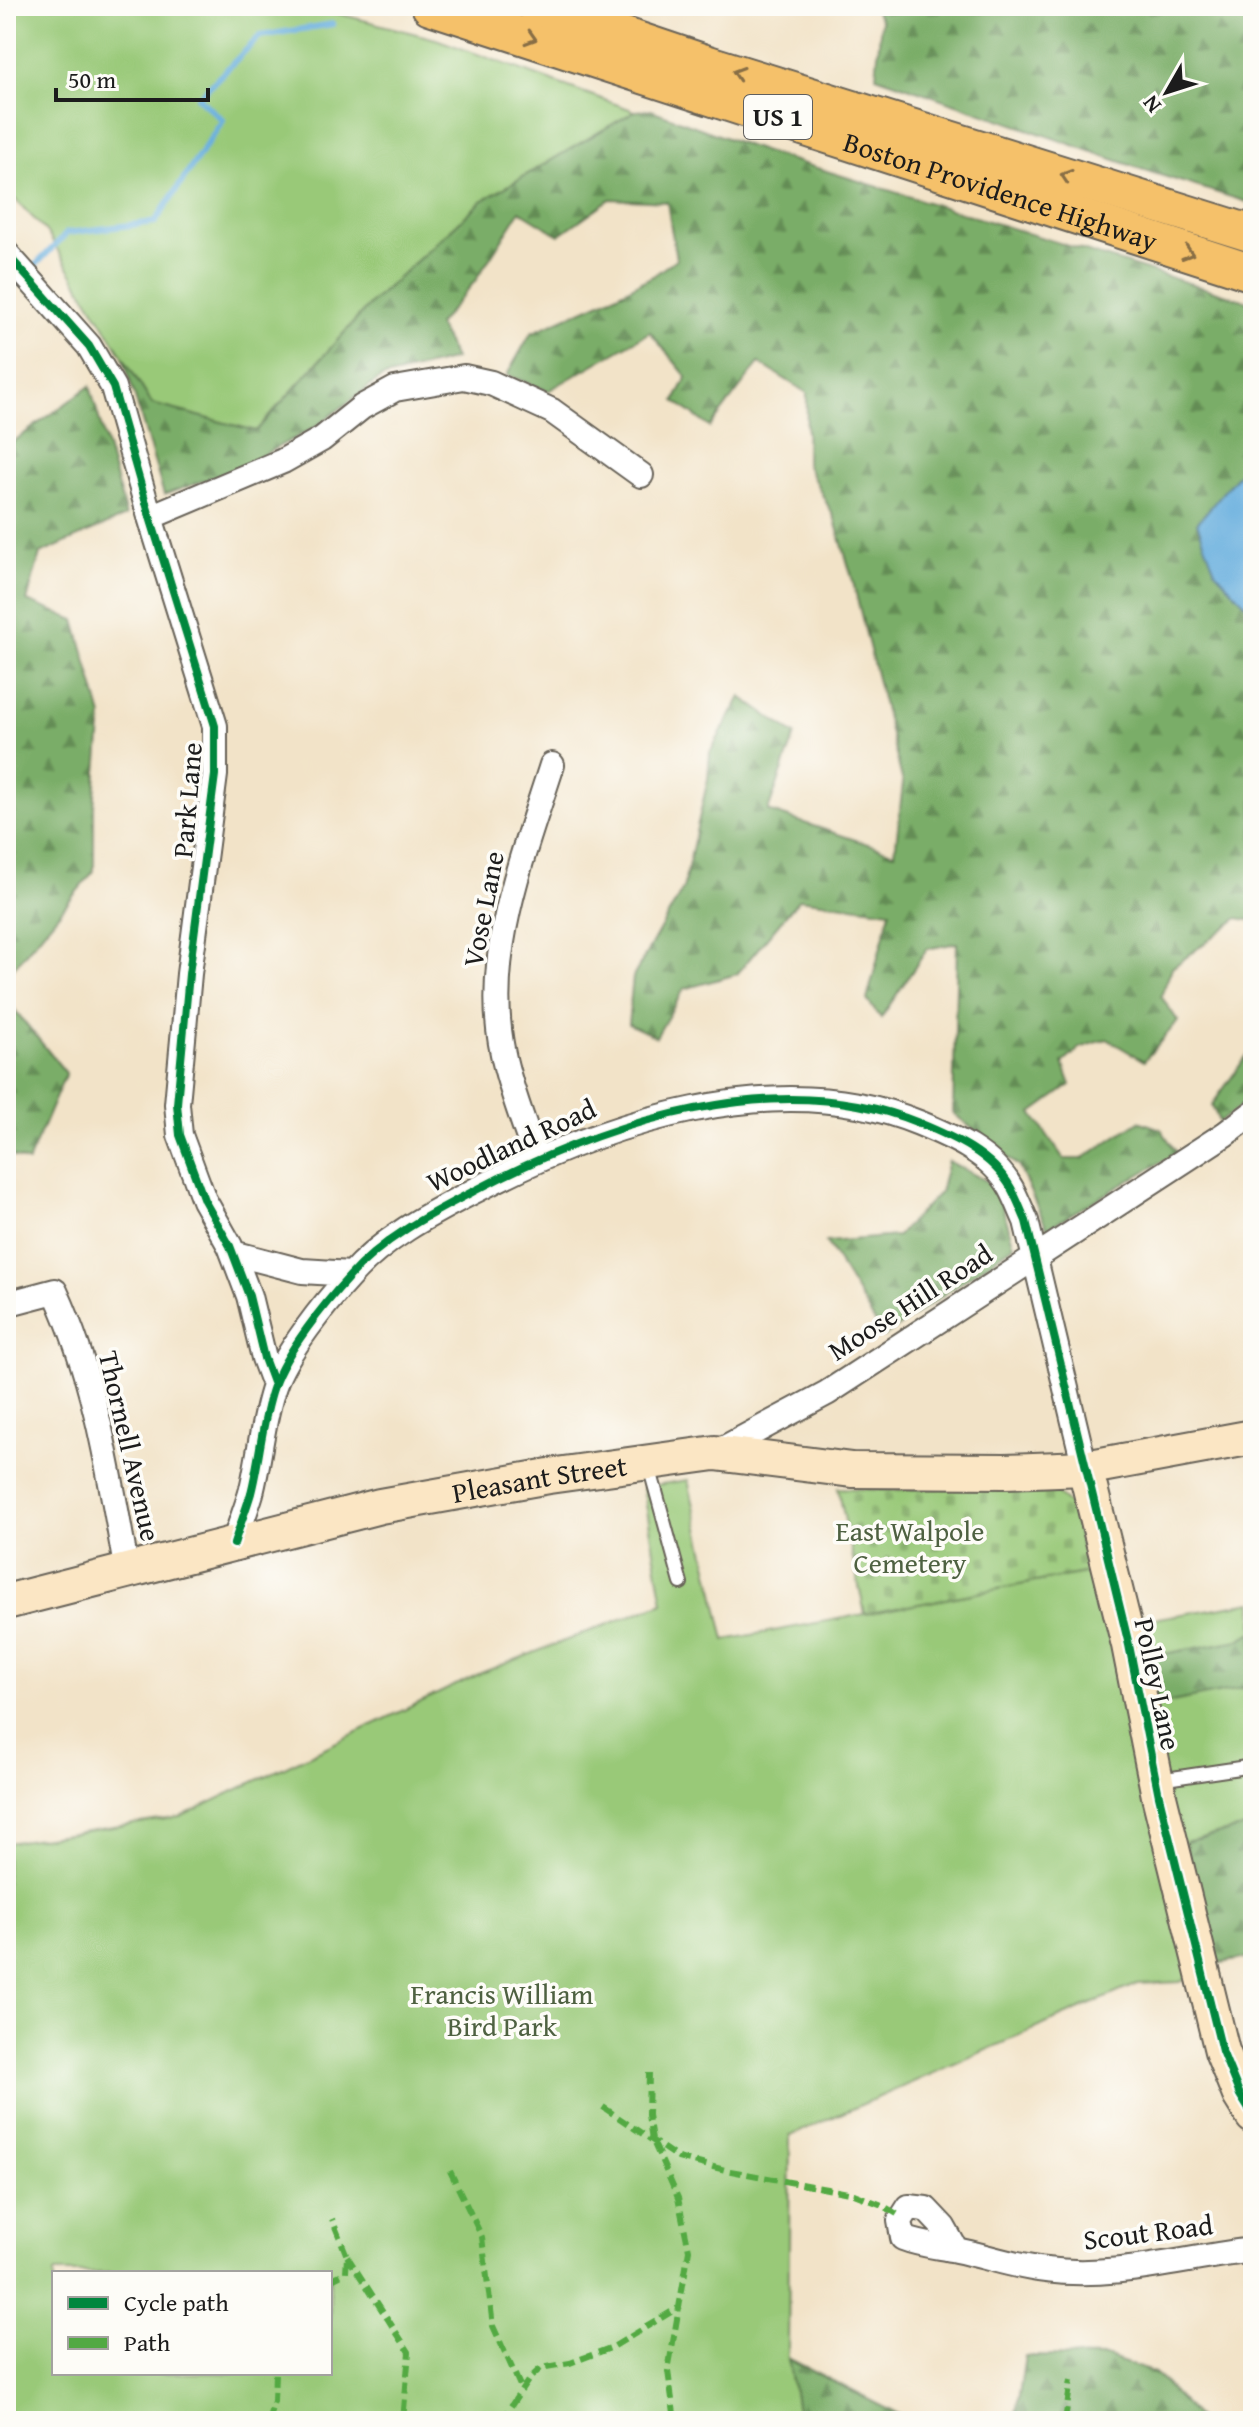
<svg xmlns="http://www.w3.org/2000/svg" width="1259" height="2427" font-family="'Gentium Book Plus',serif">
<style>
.green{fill:#99c978;stroke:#5a724a;stroke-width:2;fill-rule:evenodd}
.forest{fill:url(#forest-firs);stroke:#4b6442;stroke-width:2}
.cemetery{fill:url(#cemetery-stones);stroke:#5a724a;stroke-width:2}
.water{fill:#66aede;stroke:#41657d;stroke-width:2}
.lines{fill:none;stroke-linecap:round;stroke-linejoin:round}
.stream{stroke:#66aede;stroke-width:6}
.lane-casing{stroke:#676258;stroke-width:16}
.street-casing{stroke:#676258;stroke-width:28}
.secondary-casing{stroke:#676258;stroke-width:38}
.primary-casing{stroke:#676258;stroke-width:40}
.lane{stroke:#fff;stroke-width:12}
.street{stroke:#fff;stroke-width:24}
.secondary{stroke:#fbe6c4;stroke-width:34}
.primary{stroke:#f5c16b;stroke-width:36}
.quiet{stroke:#52a943;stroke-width:6;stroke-dasharray:12 6;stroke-linecap:butt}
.cycleway-casing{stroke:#fdfcf7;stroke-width:13}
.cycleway{stroke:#00873e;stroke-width:8}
.oneway{stroke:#886e44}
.labels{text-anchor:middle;stroke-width:7;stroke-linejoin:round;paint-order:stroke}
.shield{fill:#fdfcf7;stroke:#605f5e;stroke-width:2}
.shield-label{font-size:26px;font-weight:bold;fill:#1c1c1c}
.street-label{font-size:28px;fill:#1c1c1c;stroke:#fdfcf7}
.park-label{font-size:28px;fill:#4e6141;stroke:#fdfcf7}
</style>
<defs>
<pattern id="forest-firs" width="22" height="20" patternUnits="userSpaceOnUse" patternTransform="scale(2)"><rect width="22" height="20" fill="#7aad68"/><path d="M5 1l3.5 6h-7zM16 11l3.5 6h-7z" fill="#638c55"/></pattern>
<pattern id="cemetery-stones" width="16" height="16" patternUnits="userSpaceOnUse" patternTransform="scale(2)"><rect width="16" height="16" fill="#99c978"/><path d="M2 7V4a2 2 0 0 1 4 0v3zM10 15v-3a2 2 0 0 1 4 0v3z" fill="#83ac67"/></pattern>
</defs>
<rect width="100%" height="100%" fill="#fdfcf7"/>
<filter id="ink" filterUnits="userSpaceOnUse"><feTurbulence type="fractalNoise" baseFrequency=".0125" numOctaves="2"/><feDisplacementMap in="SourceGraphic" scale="16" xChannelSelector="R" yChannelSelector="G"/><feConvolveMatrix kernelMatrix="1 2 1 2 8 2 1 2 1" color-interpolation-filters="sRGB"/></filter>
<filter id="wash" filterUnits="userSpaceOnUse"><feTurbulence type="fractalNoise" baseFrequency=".006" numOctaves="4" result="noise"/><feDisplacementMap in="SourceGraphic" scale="32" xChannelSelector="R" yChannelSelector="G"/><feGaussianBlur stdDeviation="1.8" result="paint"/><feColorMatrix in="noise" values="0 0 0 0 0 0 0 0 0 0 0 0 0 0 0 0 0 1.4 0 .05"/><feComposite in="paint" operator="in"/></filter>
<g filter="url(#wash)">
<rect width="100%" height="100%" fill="#f2e3c8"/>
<path class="green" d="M6,6H309L436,39L635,111L482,201L371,303L256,431L152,404L46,231L6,190Z
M688,1480L725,1640L1089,1572L1147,1620L1253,1602V1957L1216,1964L1180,1982L1137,1984L790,2136L788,2358L911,2421H6V1843L180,1817L481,1673L663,1603L643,1487ZM54,2273H330V2373H54Z"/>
<path class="forest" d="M873,6H1250L1253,8V204L1147,171L876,76L881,21Z
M651,110L762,151L1253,303V921L1238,918L1172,968L1161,996L1178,1021L1144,1061L1107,1039L1080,1048L1063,1063L1071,1085L1032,1113L1064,1159H1082L1139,1121L1161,1129L1177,1153L1047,1228L1019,1167L953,1113L957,943L927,949L881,1018L867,1000L890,911L799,899L737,974L684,989L656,1037L628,1024L633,977L683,889L708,779L710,752L741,697L795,735L768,811L895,853L903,783L852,578L834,517L806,464L807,393L759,363L710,427L675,401L687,377L650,332L548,391L507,375L531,333L610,298L653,276L676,259L667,202L610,199L559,235L520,211L476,280L438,325L455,359L381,378L314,428L238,468L164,495L123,357L152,404L256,431L371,303L482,201L635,111Z
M90,386L126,516L40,554L27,601L75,620L102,716L94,807V871L6,977V447Z
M6,999L66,1073L28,1162L6,1154Z
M1253,1047V1098L1219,1122L1212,1105Z
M948,1161L996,1186L1014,1245L884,1337L826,1242L897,1236L940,1192Z
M1253,1632V1686L1156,1705L1147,1657L1239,1640Z
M1253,1825V1957L1216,1963L1185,1842Z
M1025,2356L1108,2357L1155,2373L1200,2421H1015Z
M788,2359L911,2421H799Z"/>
<path class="cemetery" d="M1046,1484L1070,1505L1088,1572L865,1614L838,1488L889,1490Z"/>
<path class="water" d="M1253,457V612L1215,571L1197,523Z"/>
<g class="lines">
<path class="stream" d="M29,272L67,233L155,222L223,120L198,98L260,36L333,24
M6,291L21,280"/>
</g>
</g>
<g filter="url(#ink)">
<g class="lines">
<g class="lane-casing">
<path id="lane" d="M649,1466L681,1583
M1159,1780L1253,1766"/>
</g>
<g class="street-casing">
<path id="street" d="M6,253L89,346L113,387L150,517L215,726V775L189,974L177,1104L180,1135L204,1200L230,1246L249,1296L264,1358L274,1385
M150,517L283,461L322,439L362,407L395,389L464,377L491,383L552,411L641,475
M536,1159C525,1125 510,1089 503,1054C482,957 523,856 552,765
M233,1253L302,1271L351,1274
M6,1304L55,1291C96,1380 110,1477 127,1572
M715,1453L827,1393L1225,1134L1253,1113
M234,1544C239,1527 246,1510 251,1493C260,1458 262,1420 274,1386C285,1353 325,1303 349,1277C384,1237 432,1213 478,1189C606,1122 779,1065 919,1123C953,1137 992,1154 1011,1188C1017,1199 1021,1210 1026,1221L1085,1468
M956,2250L943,2227L926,2209L909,2207L900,2221L903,2238C921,2245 937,2246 956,2250C986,2256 1015,2267 1046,2270C1116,2279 1184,2258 1253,2250"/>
</g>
<g class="secondary-casing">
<g id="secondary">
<path d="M1085,1468L1129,1645L1159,1796L1222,2051L1240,2095L1253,2116"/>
<path id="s1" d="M6,1602L380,1506L549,1476L715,1453L852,1470L1005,1471L1085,1468L1253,1437"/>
</g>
</g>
<g class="primary-casing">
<g id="primary">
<path id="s2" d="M430,6L1253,273"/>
<path d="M536,6L702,62L1253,234"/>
</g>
</g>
<use href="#lane" class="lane"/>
<use href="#street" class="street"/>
<use href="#secondary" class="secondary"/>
<use href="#primary" class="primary"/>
<path class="quiet" d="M649,2073L648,2115L652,2139L678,2198L689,2250L668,2371L675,2421
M603,2107L678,2158L725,2170L854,2194L882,2205L902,2217
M450,2171L482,2237L493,2326L522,2390
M347,2256L409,2352L403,2421
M330,2280L346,2272L347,2256L332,2219
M268,2421L274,2401L275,2373
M501,2421L529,2379L541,2368L570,2363L613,2347L681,2306
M1065,2421L1071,2380"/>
<g class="cycleway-casing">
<path id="cycleway" d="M6,253L89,346L113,387L150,517L215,726V775L189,974L177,1104L180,1135L204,1200L230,1246L249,1296L264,1358L274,1385
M234,1544C239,1527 246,1510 251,1493C260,1458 262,1420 274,1386C285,1353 325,1303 349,1277C384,1237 432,1213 478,1189C606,1122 779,1065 919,1123C953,1137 992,1154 1011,1188C1017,1199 1021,1210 1026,1221L1129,1645L1159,1796L1222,2051L1240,2095L1253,2116"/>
</g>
<use href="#cycleway" class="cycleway"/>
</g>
<defs><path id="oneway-chevron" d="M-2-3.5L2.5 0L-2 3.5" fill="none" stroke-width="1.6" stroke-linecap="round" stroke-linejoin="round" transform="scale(2)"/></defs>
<g class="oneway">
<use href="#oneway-chevron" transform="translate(531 38) rotate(17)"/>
<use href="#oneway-chevron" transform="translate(738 73) rotate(-162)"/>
<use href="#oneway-chevron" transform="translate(1066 176) rotate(-162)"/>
<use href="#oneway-chevron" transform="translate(1188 253) rotate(18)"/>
</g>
</g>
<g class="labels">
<rect class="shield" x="744" y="95" width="68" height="44" rx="6"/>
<g class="shield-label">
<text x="778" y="126">US 1</text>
</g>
<g class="street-label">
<text dy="10" stroke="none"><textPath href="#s2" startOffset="600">Boston Providence Highway</textPath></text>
<text transform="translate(187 800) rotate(-85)" y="10">Park Lane</text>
<text transform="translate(483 909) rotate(-79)" y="10">Vose Lane</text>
<text transform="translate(511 1145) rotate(-25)" y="10">Woodland Road</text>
<text transform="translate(910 1302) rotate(-33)" y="10">Moose Hill Road</text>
<text transform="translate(130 1446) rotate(77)" y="10">Thornell Avenue</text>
<text dy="10" stroke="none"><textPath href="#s1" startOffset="548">Pleasant Street</textPath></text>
<text transform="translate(1158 1684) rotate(78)" y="10">Polley Lane</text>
<text transform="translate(1148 2232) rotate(-7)" y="10">Scout Road</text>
</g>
<g class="park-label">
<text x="910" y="1541">East Walpole<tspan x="910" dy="32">Cemetery</tspan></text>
<text x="502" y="2004">Francis William<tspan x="502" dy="32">Bird Park</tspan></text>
</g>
</g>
<rect width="1259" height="2427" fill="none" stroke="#fdfcf7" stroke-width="32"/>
<rect x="52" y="2271" width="280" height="104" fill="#fdfcf7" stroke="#a3a29f" stroke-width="2"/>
<rect x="68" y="2297" width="40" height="12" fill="#00873e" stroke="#a3a29f" stroke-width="2"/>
<text x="124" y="2311" font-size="24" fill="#1c1c1c">Cycle path</text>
<rect x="68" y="2337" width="40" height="12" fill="#52a943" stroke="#a3a29f" stroke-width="2"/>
<text x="124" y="2351" font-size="24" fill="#1c1c1c">Path</text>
<g transform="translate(1167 92) rotate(231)" stroke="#fdfcf7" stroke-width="6" paint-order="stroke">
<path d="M0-6L14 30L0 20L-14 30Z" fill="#1c1c1c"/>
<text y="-12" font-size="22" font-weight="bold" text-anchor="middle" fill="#1c1c1c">N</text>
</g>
<path d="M56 88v12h152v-12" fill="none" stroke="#1c1c1c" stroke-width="4"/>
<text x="68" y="88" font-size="24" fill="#1c1c1c" stroke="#fdfcf7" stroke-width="6" paint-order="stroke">50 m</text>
</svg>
